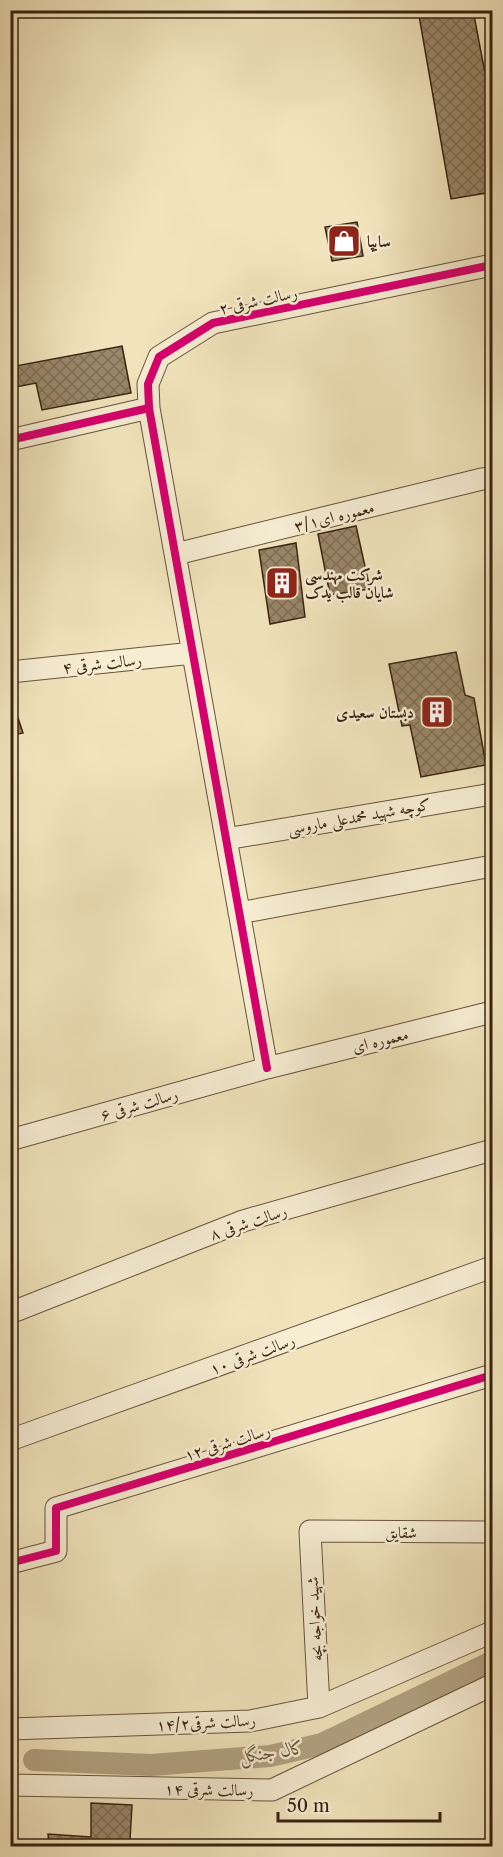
<svg xmlns="http://www.w3.org/2000/svg" width="503" height="1857" font-family="'Libre Caslon Text',Amiri,serif">
<style>
.lines{fill:none;stroke-linecap:round;stroke-linejoin:round}
.canal{stroke:#b2a282;stroke-width:22}
.building{fill:url(#building-cross-hatch);stroke:#392310;stroke-width:1.5}
.minor-casing{stroke:#67533b;stroke-width:23}
.minor{stroke:#f6edd3;stroke-width:21}
.cycleway-casing{stroke:#f6edd3;stroke-width:11}
.cycleway{stroke:#d6006c;stroke-width:8}
.labels{text-anchor:middle;stroke-width:5;stroke-linejoin:round;paint-order:stroke}
.poi-label{font-size:16px;font-weight:bold;fill:#392310;stroke:#f6edd3;text-anchor:start}
.street-label{font-size:16px;fill:#392310;stroke:#f6edd3}
.water-label{font-size:18px;font-style:italic;fill:#634f38;stroke:#f6edd3}
</style>
<defs>
<pattern id="building-cross-hatch" width="8" height="8" patternUnits="userSpaceOnUse" patternTransform="scale(1.5)"><rect width="8" height="8" fill="#998769"/><path d="M0 0l8 8M0 8l8-8" fill="none" stroke="#7e6e55"/></pattern>
</defs>
<rect width="100%" height="100%" fill="#f1e4bc"/>
<filter id="stains"><feTurbulence type="fractalNoise" baseFrequency=".00333" numOctaves="4"/><feColorMatrix values="0 0 0 0 .2 0 0 0 0 .09 0 0 0 0 .02 0 0 0 .5 -.17"/></filter>
<radialGradient id="worn" r=".72"><stop offset=".6" stop-color="#630" stop-opacity="0"/><stop offset="1" stop-color="#630" stop-opacity=".3"/></radialGradient>
<g class="lines">
<path class="canal" d="M34,1760L151,1765L270,1756L322,1744L492,1662"/>
</g>
<path class="building" d="M418,10H473L488,89L492,90V192L451,199Z
M357,222L363,256L332,261L325,227Z
M122,346L131,393L42,410L36,383L10,388V367Z
M356,526L370,589L330,595L318,534Z
M296,543L305,617L270,624L259,550Z
M456,652L465,695L474,698L486,765L421,777L410,725L402,726L389,664Z
M10,709L17,715L23,733L18,734L13,730H10Z
M91,1803L132,1805L130,1840L161,1842V1846H49L48,1834L91,1837Z"/>
<g class="lines">
<g class="minor-casing">
<path id="minor" d="M149,408L267,1068
M10,440L149,408L148,384L159,357L213,323L492,265
M176,554L482,479L492,478
M10,672L193,653
M226,839L492,794
M239,913L492,866
M10,1140L267,1068L492,1012
M10,1313L243,1221L492,1150
M10,1440L492,1267
M10,1563L56,1551V1508L492,1375
M319,1707L310,1531L492,1532
M10,1729L250,1721L319,1707L492,1632
M10,1785L272,1790L492,1685"/>
</g>
<use href="#minor" class="minor"/>
<g class="cycleway-casing">
<path id="cycleway" d="M149,408L267,1068
M10,440L149,408L148,384L159,357L213,323L492,265
M10,1563L56,1551V1508L492,1375"/>
</g>
<use href="#cycleway" class="cycleway"/>
</g>
<defs>
<g id="shop-square" transform="scale(1.725)"><rect x="-9" y="-9" width="18" height="18" rx="4" fill="#8f2418" stroke="#f6edd3"/><path d="M-5-2.5h2.3a2.7 3.5 0 0 1 5.4 0H5L5.5 6h-11ZM-1.5-2.5h3a1.5 2.3 0 0 0-3 0Z" fill="#fff"/></g>
<g id="building-square" transform="scale(1.725)"><rect x="-9" y="-9" width="18" height="18" rx="4" fill="#8f2418" stroke="#f6edd3"/><path d="M-4-6H4V6H1V3H-1V6H-4ZM-2.5-4.3h1.7v1.8h-1.7ZM.8-4.3h1.7v1.8H.8ZM-2.5-1h1.7V.8h-1.7ZM.8-1h1.7V.8H.8Z" fill="#fff"/></g>
</defs>
<g fill-rule="evenodd">
<use href="#shop-square" x="344" y="241"/>
<use href="#building-square" x="282" y="583"/>
<use href="#building-square" x="437" y="712"/>
</g>
<g class="labels">
<g class="poi-label">
<text x="367" y="247">سایپا</text>
<text x="305" y="580">شرکت مهندسی<tspan x="305" dy="18">شایان قالب یدک</tspan></text>
<text x="414" y="718" text-anchor="end">دبستان سعیدی</text>
</g>
<g class="street-label">
<text transform="translate(258 300) rotate(-12)" y="6">رسالت شرقی ۲</text>
<text transform="translate(334 516) rotate(-14)" y="6">معموره ای۳/۱</text>
<text transform="translate(102 663) rotate(-6)" y="6">رسالت شرقی ۴</text>
<text transform="translate(359 816) rotate(-10)" y="6">کوچه شهید محمدعلی ماروسی</text>
<text transform="translate(380 1040) rotate(-14)" y="6">معموره ای</text>
<text transform="translate(139 1104) rotate(-16)" y="6">رسالت شرقی ۶</text>
<text transform="translate(248 1222) rotate(-18)" y="6">رسالت شرقی ۸</text>
<text transform="translate(252 1354) rotate(-20)" y="6">رسالت شرقی ۱۰</text>
<text transform="translate(227 1442) rotate(-17)" y="6">رسالت شرقی ۱۲</text>
<text x="401" y="1538">شقایق</text>
<text transform="translate(314 1619) rotate(-93)" y="6">شهید خواجه بچه</text>
<text transform="translate(206 1722) rotate(-3)" y="6">رسالت شرقی۱۴/۲</text>
<text transform="translate(209 1789) rotate(1)" y="6">رسالت شرقی ۱۴</text>
</g>
<g class="water-label">
<text transform="translate(272 1752) rotate(-9)" y="6">کال جنگل</text>
</g>
</g>
<rect width="503" height="1857" fill="none" stroke="#f1e4bc" stroke-width="36"/>
<rect x="12" y="12" width="479" height="1833" fill="none" stroke="#392310" stroke-width="3"/>
<rect x="18" y="18" width="467" height="1821" fill="none" stroke="#392310" stroke-width="1.5"/>
<path d="M278 1812v9h162v-9" fill="none" stroke="#392310" stroke-width="3"/>
<text x="287" y="1812" font-size="18" fill="#392310" stroke="#f6edd3" stroke-width="4.5" paint-order="stroke">50 m</text>
<rect width="100%" height="100%" filter="url(#stains)"/>
<rect width="100%" height="100%" fill="url(#worn)"/>
</svg>
